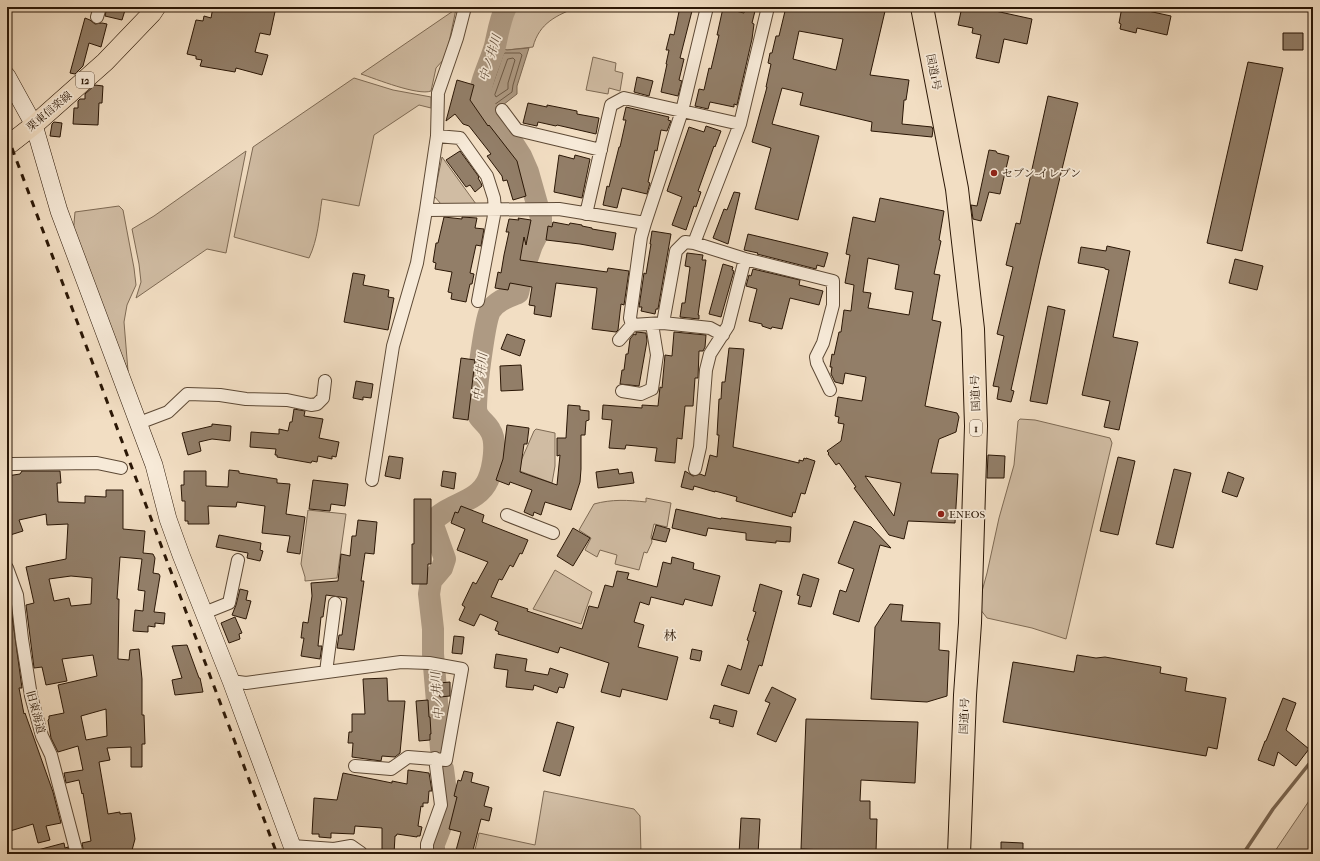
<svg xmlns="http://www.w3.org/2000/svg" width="1320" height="861" font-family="'IM FELL French Canon','Noto Serif JP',serif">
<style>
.green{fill:#d0bca3;stroke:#7e6a54}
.water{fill:#ae9a83;stroke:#7a6651}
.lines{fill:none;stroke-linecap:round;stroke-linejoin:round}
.shore{stroke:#6c5844;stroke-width:1}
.stream{stroke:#7a6651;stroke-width:3.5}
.river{stroke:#ae9a83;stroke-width:22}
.building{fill:#927e68;stroke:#2b1706;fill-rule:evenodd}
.street-casing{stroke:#5d4935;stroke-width:14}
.secondary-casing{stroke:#2b1706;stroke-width:18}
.primary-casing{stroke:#2b1706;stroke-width:20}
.highway-casing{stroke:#2b1706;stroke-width:24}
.street{stroke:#f7ead8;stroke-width:12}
.secondary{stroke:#f7ead8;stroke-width:17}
.primary{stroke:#f2dec3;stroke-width:19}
.highway{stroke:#f2dec3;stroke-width:22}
.rail{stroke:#2b1706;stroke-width:3;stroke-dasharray:7 7;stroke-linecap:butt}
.poi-dot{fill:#8f2418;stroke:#f7ead8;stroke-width:1.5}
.labels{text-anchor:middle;stroke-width:3.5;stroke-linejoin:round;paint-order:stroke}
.shield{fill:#f7ead8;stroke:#685645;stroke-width:1}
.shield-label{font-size:10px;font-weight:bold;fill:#2b1706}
.street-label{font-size:11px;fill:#2b1706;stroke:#f7ead8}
.poi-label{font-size:11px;fill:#2b1706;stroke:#f7ead8;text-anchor:start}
.water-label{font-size:12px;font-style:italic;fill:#5f4b38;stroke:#f7ead8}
.quarter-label{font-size:13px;fill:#2b1706;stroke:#f7ead8}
</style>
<rect width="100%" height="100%" fill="#f2dec3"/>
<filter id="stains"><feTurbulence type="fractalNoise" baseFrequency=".005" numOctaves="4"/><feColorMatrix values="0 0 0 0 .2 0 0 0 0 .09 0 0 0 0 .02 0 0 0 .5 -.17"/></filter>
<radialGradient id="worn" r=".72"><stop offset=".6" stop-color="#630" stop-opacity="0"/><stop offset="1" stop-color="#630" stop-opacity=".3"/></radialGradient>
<path class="green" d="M511,7H578C557,15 539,23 533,47L507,50L500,48L506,17Z
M456,9L448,47L444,59L436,68L431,91C418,96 376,79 361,74Z
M593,57L616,63L615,71L623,73L620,91L609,88L608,94L586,90Z
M354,78L393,90L431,97V108L419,105L374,135L359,206L322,199C319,219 318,239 309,258L234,237L253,147Z
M246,151L226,253L207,249L136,298L141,282L139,264L132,229L154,216Z
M442,157L476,204H441L434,196Z
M119,206L123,210L134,268L136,285L127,305L124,322L128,371L73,235L75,212Z
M1020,419L1035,420L1110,438L1112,443L1066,639L1032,628L987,618L980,609L981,595L987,573L999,518L1014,465L1018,421Z
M536,429L555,433V466L552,483L517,470L534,431Z
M646,498L671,503L667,527L654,524L651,537L652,542L647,553L644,552L639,570L615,564L617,555L600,550L597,557L585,550L591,538L579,530L594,504C612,499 628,500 646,502Z
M308,510L346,514L337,578L305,581V577L301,564Z
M555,570L592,592L581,624L533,609Z
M544,791L634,809L640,816L641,854H474L479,833L535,845Z
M1313,795V854H1273Z"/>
<path class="water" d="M500,48L507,50L529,48L517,86V94L494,112L485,100V94L495,69Z"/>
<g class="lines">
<path class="shore" d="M505,53H520L522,55L513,85L512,92L494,105L489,99V95L503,55Z
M508,59L513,58L515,60L508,83V89L496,97L495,95Z"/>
<path class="stream" d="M1243,854L1273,809L1313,759"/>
<path class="river" d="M441,749L433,654V629L429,594L431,581L442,568L445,559L434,528L433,521C449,503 478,503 488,480C493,468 498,442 490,430C487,424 479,419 477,413C473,403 485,321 490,311C496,301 508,297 518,293L524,268L532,245L541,227V218L528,172L521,156L505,131L479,102C479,83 490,64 495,46C498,33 500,19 506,7
M434,854V844L448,808L443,769"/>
</g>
<path class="building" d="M107,7H126L122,20L105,16Z
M213,7L223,9V7H276L270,35L260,33L255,52L268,55L262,75L236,68L235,72L200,66L202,60L196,59V56L187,54L196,20L203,21L204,16L211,18Z
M680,7H693L680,58L684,59L679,80L682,81L678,96L661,92L667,64H666L669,50H666L670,34L674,35Z
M745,7H756L752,23L754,24L752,39L737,105L734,104V107L710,102L708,109L695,106L699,89L704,90L709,68L711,69L719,35H717L723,8L744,13Z
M786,7H886L870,75L909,80L906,100H904L902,124L932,127L933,130L932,137L871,131L872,122L800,105L803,93L782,88L772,124L819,136L798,220L755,209L771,148L752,142L767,87H766L771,64L768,63L770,53H772L776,36H779ZM799,31L843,39L836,70L793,59Z
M962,7H977L1032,19L1027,44L1004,39L999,63L976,58L981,35L972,33L973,28L958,25Z
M1122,7H1130L1171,16L1167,35L1137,28L1136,33L1120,29L1121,24L1119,23Z
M85,18L90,20L95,24L102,23L107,24L101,47L89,43L83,66L75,74L70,73Z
M1283,33H1303V50H1283Z
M1248,62L1283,68L1242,251L1207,243Z
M637,77L653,81L649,96L634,92Z
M457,80L474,85L470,100L488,126L489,125L517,161L526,196L513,200L507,180L503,181L502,176L487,156L491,154L469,126L463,124L455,114L446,121Z
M95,85L103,86L102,103H99L98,125L73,124L74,108H78V101L80,99H85V94Z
M1048,96L1078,103L1040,260L1011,390L1014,391L1011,402L997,399L999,387L993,386L1004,336L997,334L1013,267L1006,265L1016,223L1020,224Z
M528,103L547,107V105L577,111V114L599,118L596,134L557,125L556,126L538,122L537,126L523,123Z
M626,107L669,117L668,120L671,121L667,131L661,130L657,151L655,150L648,182L650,183L647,194L622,188L617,208L603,205L607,186L609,187L619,147H620L626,120H623Z
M54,122L62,123L60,137L50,136L52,124Z
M706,126L721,131L715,147L714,146L698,191L701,192L696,207L694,206L686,230L672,225L682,197L667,191L689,127L704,132Z
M989,150L996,151L997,153L1009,156L1000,194L989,192L981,221L973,219L971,205L977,206Z
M460,151L479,177L478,178L481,183L482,186L475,192L470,185L466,187L446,160Z
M559,155L574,159L575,155L590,159L582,198L554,192Z
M734,192L740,193L728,244L713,238L724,209L727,210Z
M880,198L944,211L939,240L941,241L934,274L940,275L932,320L941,322L925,406L957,413L959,417L956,432L939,439L931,473L958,474L955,523L908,521L904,539L889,535L854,488L856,487L839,463L836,465L828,454L829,453L827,451L841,441L844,424L838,423L839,417L835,416L838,397L862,401L866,377L845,373L843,384L835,382L831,374L832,367H830L832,354L834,355L839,332H841L844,310L851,311L854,285L845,283L850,255L846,254L853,217L875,222ZM868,258L899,265L895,289L913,292L909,315L868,308L871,293L863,292ZM865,476L901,483L894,516Z
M444,217L462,219V217L477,218L475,228L484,229L481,246L476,245L470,273L474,274L472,284H470L466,302L451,299L452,293L448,292L452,272L435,269L436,263L433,262L436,243H438Z
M518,218L531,220L526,245L524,237L520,260L607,272L608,268L629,271L624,305L621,304L618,330L616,332L592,329L597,288L556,283L551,317L534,314L535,306L529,305L532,287L510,283L508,290L495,288L498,272L501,273L504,255L509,232H506L509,219L519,220Z
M553,222L569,225L570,223L582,225V226L592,228V229L616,233L613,250L580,244L546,240L548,226L552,227Z
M652,231L671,234L658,309H656L655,314L641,311L642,307H639L644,273L646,274L651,244H650Z
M748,234L828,253L824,267L817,265L816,269L757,254L758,253L744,250Z
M1107,246L1130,251L1113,337L1138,342L1119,430L1104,427L1110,401L1082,395L1109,270L1105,269V268L1078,263L1081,247L1106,251Z
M687,253L703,255L702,260H706L698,315H699V319L680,317L682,303H685L690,267L685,266Z
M1235,259L1263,266L1257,290L1229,283Z
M723,264L733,267L732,270L734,271L721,317L709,314Z
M753,269L800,280L799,285L823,291L819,305L790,298L782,329L772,327L771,329L762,326V324L749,321L757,289L746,286L749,275L751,276Z
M353,273L365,275L363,285L389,290L388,297L394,298L388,330L344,322Z
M1048,306L1065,310L1047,404L1030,401Z
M636,332L646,333L647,341L639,386L620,384L622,370H624L626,354H628L630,339L634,334L636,335Z
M674,332L706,335L705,347L703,351H699L698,378H695L693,406H685L682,439L677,438L675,463L655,461L657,448L626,445L625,449L609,448L612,420L602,419L603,405L642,408V405L658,406L660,387L662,388L665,355L672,356Z
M507,334L525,340L520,356L501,349Z
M729,348L744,349L733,447L799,463V460L803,461L804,458L806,459V458L815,461L805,494L801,493L795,513L793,512L792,517L736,501L737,497L715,491V492L694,486L693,490L681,487L685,471L693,476L700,474L705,476L710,455L717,457L719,435H717L719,399H721L722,382H725Z
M461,358L475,360L468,420L453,418Z
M521,365L523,390L501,391L500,366Z
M356,381L373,384L371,398L363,397V400L353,398Z
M568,405L580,406V410L589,411V420L586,421L585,435H581V469L580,482L571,510L545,502L541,515L534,512L533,516L524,512L532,490L510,482L509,485L496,480L503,459L507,425L529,428L527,444H524L520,472L557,485L560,455L557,456V438H566Z
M294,409L305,411L304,416L323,419L319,438L339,442L336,457L332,456V459L318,456L317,462L312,461L311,463L277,457V455H275L276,449L250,447L251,432L279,434V429L288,431L290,422H292Z
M212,424L231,426L230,441L212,439L199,442L201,451L188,455L182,433L212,426Z
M988,455L1005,456L1004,478H987Z
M389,456L403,458L400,479L385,476Z
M1118,457L1135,461L1118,535L1100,531Z
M618,469L619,474L632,472L634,483L598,488L596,472Z
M1174,469L1191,473L1173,548L1156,544Z
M229,470L239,471V473L277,479V483L290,484L286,514L305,517L300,554L287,552L290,536L262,533L265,506L237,502L236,507L208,506L209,524H188V521H185V501H182L181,485H184V471H206V486L228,487Z
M22,471H60L61,483H57L58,502L85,503V496L106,497V490H123V529L145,531L143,553L153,554L155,558L153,573L159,574L160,576L154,612L165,613L164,624L155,623V627L148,626V632L133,631L135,610L143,611L145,591L138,590L142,559L120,557L117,599H119L118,659L129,660L130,650L139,649L142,679V715H144L145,744H142V767H131V747L107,748L110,760L99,762L108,814L120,812V814L131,813L135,839L131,854H84L82,843L91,841L83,793L82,794L79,780L66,783L64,773L83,770L78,746L58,752L51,738L48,720L49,719V716L64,713L58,685L97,676L93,655L62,659L67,681L46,685L42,667L34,668L26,605L34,603L26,567L66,559L68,524L47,525L46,514L19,520L23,531L7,536V476L20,474ZM71,576L92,578L91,604L71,606L69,598L54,601L49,579ZM106,709L107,736L86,740L81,716Z
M443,471L456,473L454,489L441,486Z
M1228,472L1244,478L1237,497L1222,492Z
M313,480L348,484L345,506L331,504L330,511L309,509Z
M414,499H431V564H428L427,584H412V544H414Z
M461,506L484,515L482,522L528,540L522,554L520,553L513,567L510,565L502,580L499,579L491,597L528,609L527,611L582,629L589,606L598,608L605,585L613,587L617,571L629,573L627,579L657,587L663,562L671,564L672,557L694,563L693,569L720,576L712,606L685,599L683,605L651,597L649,605L640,602L634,622L644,625L638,647L678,657L667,700L622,689L620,697L601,692L609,663L560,647L558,653L498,634L499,632L495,630L498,622L480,614L474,626L459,620L465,607L462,605L473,582L476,584L488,562L457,550L465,529L451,523L455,512L458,513Z
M676,509L721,519V518L791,527L790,542L776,541V543L746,540V533L708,528L706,536L672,528Z
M358,520L377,522L374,554L365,553L361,581H364L354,650L337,648L339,635H342L347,598L326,595L323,617H321L318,646H322L320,659L301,656L304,638H301L303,622L308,623L312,596L311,583L338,581L341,554L350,556L352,536H356Z
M854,521L871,527L891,548L880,545L859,622L833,614L840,590L846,592L854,569L838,563Z
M656,525L670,529L666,542L652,539Z
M573,528L590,538L573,566L557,556Z
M219,535L261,543L260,550L263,551L260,561L247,558L248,553L216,547Z
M803,574L819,579L811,607L798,604L800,596L797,595Z
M760,584L782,591L762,666L759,665L749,694L721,685L728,665L741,670L749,641L747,640L756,612L753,611Z
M240,589L248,591L246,600L251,601L246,619L232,615L236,605Z
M890,604L903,605L901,621L940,623L939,650L949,651L947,696L927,702L871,699L875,627Z
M11,608L22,688H19L24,714L25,713L53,792L61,823L46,826L50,840L38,843L33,824L7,832V609Z
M235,617L242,633L239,634L240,639L229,643L221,623Z
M454,636L464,637L462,654L452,653Z
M187,645L199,678H200L203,692L175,695L172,680L182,678L172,646Z
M692,649L702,651L700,661L690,659Z
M496,654L527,659L525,671L548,675L550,668L568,674L564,688L559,687L557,693L534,685L533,690L506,687L508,670L494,668Z
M1077,655L1096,658L1105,657L1161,667L1160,673L1187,678L1185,691L1226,698L1217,749L1208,747L1206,756L1003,722L1013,662L1074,672Z
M387,678L388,701H405L400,753L395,757L382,756L381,761L352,757L353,743H348L349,732H352V714H365L363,679Z
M450,682V696L440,697L439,683Z
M772,687L796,699L776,742L757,734L770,703L765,701Z
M1283,698L1296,703L1286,730L1309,749L1296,766L1278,752L1274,766L1258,760L1265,741H1266Z
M428,700L429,717H430L431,734H430V740L419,741L416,701Z
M714,705L737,711L733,727L719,723L720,720L710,718Z
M806,719L918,722L915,783L861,780L860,801H870V819H877L876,852L801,849Z
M557,722L574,727L560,776L543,771Z
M408,770L429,773L432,791H429L428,803H423V807L421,806L418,826L422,827L420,836H417V837L397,834L396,836H395L394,854H382V828L355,826L354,834L331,833V838L319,837V834H312L314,798L337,800L343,773L392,783V781L407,784Z
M464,771L473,773L471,782L489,787L484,806L492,808L489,821L481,819L472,854H455L461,832L449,829L457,797L454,796L458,780L461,781Z
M741,818L760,819L758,854H739Z
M1001,842L1023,843V854H1001Z
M64,843L65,848L68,847L69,854H34V851Z"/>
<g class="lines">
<g class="street-casing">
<path id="street" d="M97,17L100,7
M502,110L517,130L601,150
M437,136L460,138L487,176L494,198L495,210L478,301
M426,210L559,209L645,223L682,111L707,7
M586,214L611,105L624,98L740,124
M694,243L740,124L768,7
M663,323L676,251L685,242L694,243L745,259L833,281V305L823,343L816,357L817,363L830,390
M632,325L630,318L641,237L645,223
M619,340L632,325L663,323L710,328L723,335
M622,391L641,394L652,389L657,355L652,324
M139,423L168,412L187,394L220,395L246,399L287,400L311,405L317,404L323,398L325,381
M7,465L12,464L97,463L121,468
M695,469L700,447L706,370L710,354L728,326L745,259
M372,480L393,346L417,263L426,210L437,136L438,93L457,38L465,7
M507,515L553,533
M7,568L17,595L22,639L31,696L42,736L51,755L77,854
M204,613L229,603L238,560
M326,672L335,603
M231,681L246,683L401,662L429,663L462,669L446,760L408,757L391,769L355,766
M292,846L334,849L351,846L361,853L360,854
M427,854V844L441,805L435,758"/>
</g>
<g class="secondary-casing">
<path id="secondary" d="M7,76L34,125L59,211L154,465L168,519L181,555L231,681L295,854"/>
</g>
<g class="primary-casing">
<path id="primary" d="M7,146L34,125L105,62L152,13L156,7"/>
</g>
<g class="highway-casing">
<path id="highway" d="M922,7L957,189L973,329L976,426L970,623L965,695L959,854"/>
</g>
<use href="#street" class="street"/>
<use href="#secondary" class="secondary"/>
<use href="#primary" class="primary"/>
<use href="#highway" class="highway"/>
<path class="rail" d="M7,135L277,854"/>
</g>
<g class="poi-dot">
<circle cx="994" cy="173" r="4"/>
<circle cx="941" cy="514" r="4"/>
</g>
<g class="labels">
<g class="shield">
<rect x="76" y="72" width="18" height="16" rx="3"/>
<rect x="970" y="420" width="12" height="16" rx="3"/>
</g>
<g class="shield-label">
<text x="85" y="84">12</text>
<text x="976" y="432">1</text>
</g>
<g class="street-label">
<text transform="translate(934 72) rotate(79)" y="4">国道1号</text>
<text transform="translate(49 111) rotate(-40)" y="4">栗東信楽線</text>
<text transform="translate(975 393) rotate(-92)" y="4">国道1号</text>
<text transform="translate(36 712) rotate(75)" y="4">旧東海道</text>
<text transform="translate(964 716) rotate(-88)" y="4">国道1号</text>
</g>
<g class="poi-label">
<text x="1002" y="177">セブン-イレブン</text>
<text x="949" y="518">ENEOS</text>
</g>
<g class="water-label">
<text transform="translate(490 58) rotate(-73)" y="4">中ノ井川</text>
<text transform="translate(480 377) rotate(-83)" y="4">中ノ井川</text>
<text transform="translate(437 696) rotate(-94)" y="4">中ノ井川</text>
</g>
<g class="quarter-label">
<text x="670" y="640">林</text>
</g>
</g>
<rect width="1320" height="861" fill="none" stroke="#f2dec3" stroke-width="24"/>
<rect x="8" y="8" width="1304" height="845" fill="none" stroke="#2b1706" stroke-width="2"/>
<rect x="12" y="12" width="1296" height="837" fill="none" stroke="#2b1706"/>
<rect width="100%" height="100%" filter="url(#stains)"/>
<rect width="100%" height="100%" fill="url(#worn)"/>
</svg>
